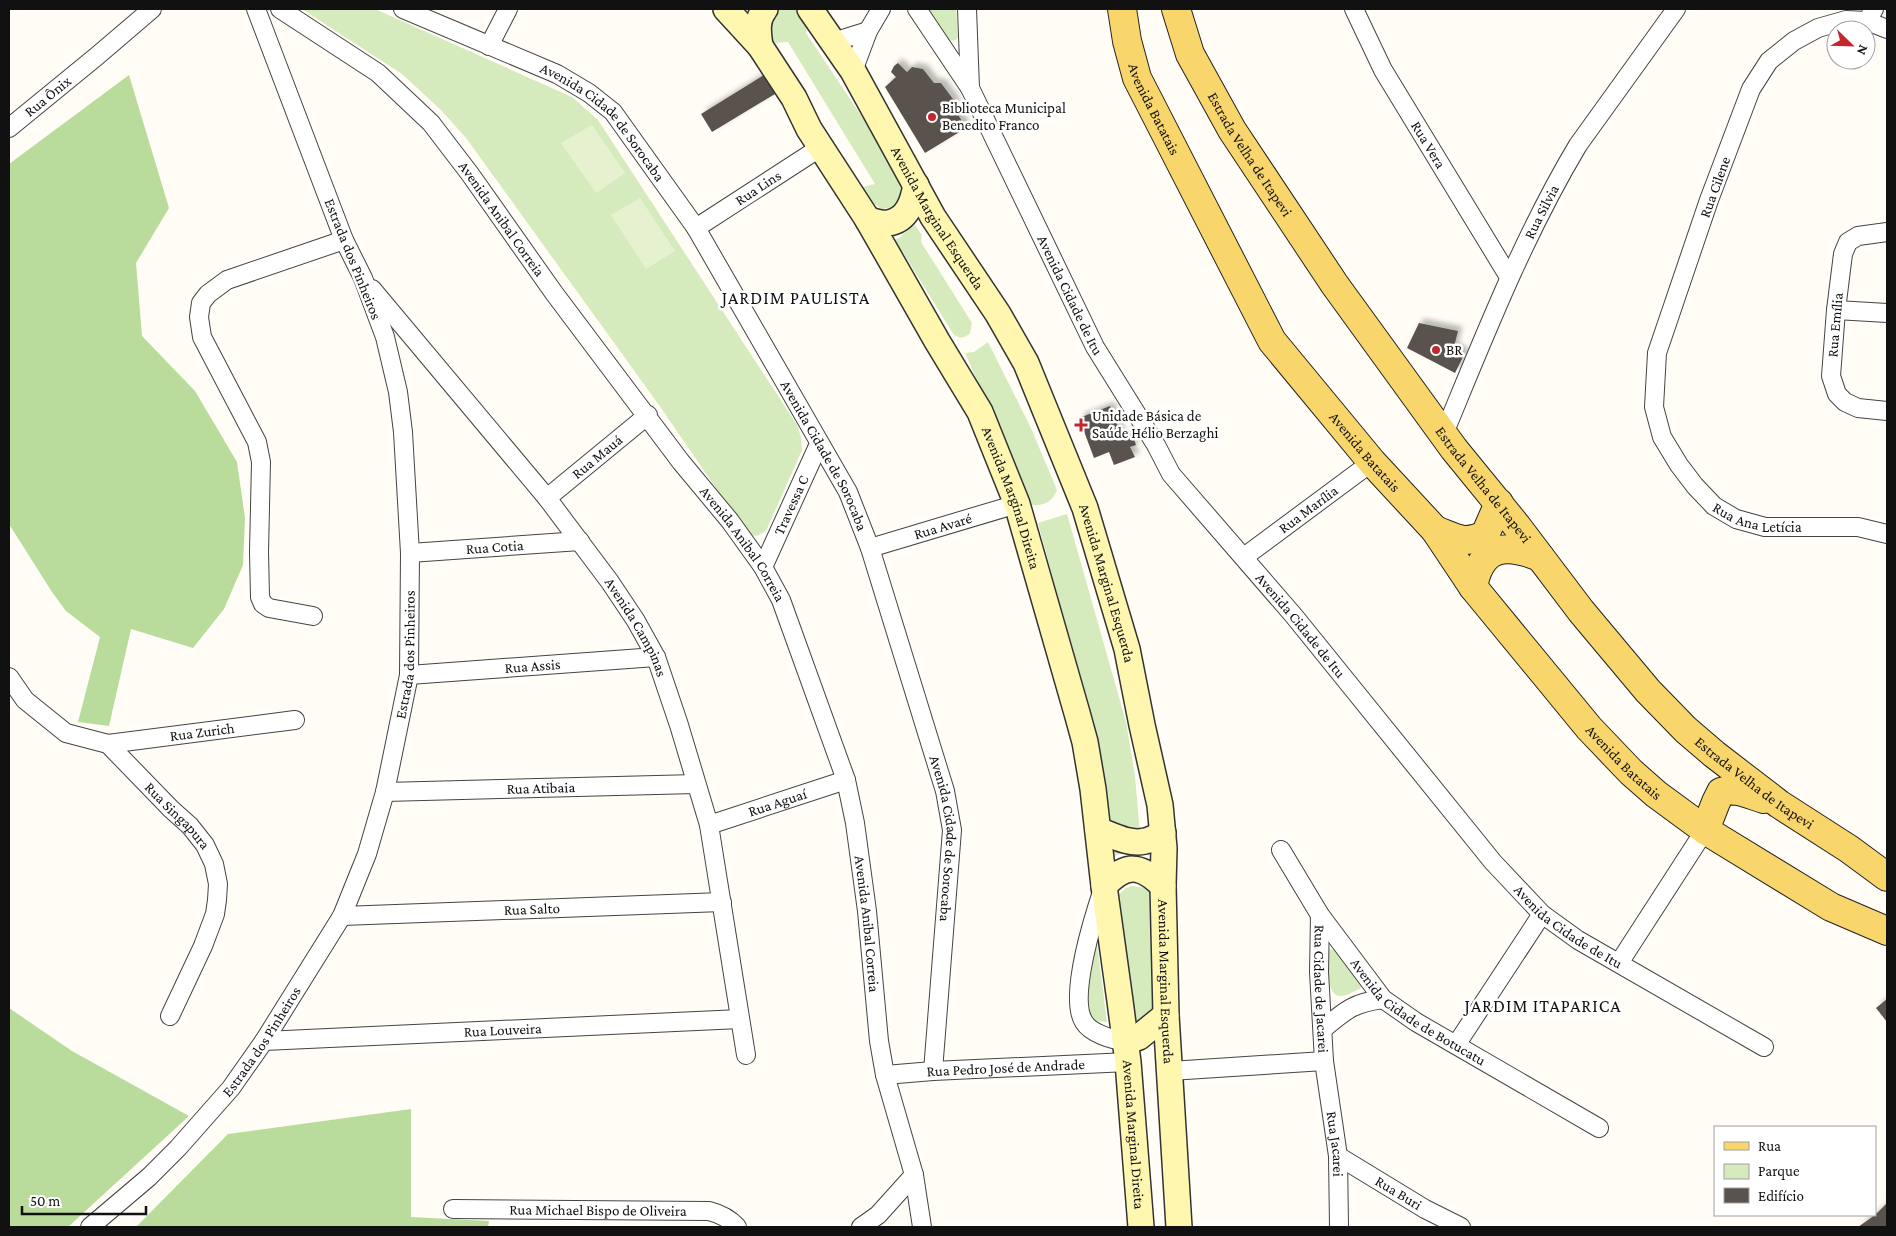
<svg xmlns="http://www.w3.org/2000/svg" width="1896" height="1236" font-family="'Crimson Pro',serif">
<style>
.green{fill:#d5ebbd}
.forest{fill:#b9dc9c}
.pitch{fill:#e6f2cf}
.building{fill:#5a524d;filter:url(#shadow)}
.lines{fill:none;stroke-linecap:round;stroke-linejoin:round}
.street-casing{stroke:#444;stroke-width:20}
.secondary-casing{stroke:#333;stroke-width:28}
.primary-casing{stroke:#222;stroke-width:30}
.street{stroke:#fff;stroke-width:18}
.secondary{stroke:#fff6b0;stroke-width:25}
.primary{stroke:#f9d66b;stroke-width:28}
.poi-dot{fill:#c4262e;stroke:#fff;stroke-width:2}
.labels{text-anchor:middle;stroke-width:5;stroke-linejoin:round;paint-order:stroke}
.street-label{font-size:15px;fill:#111;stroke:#fff}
.poi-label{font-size:15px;fill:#111;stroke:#fff;text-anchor:start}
.quarter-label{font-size:18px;letter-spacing:1px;fill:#111;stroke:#fff}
</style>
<defs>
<filter id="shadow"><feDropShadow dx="4.5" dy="-4.5" stdDeviation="2.5" flood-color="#0004"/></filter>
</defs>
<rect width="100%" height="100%" fill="#fffdf5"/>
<path class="green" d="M302,9H375L572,97L598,120L797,425L801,437L802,450L766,531L757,536L748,535L659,405L466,138L441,110L402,74Z
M780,9C797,9 798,8 807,22L806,33L894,165L902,191L901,198L893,207L882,209L873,203L863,187L875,184L788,42L775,43L771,38L770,18Z
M925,9H956L958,37L956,40L948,41Z
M914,224L922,235L921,242L972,323L970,333C965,338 960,339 954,335L902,251H895L889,242L899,238Z
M988,342L1030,426L1057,490C1052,502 1044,506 1031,505L965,353L974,352Z
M1067,514L1126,722L1135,776L1142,859C1129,852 1120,850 1109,861L1095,735L1038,523Z
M1132,886L1145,888L1150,891L1156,1000L1153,1010L1137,1025L1117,896L1126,888Z
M1096,936L1107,1022L1095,1021L1085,1013L1087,978Z
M1335,949L1362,983L1360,989C1354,991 1347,996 1341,996C1327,997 1327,966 1326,955L1329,950Z"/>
<path class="forest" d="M129,75L169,208L136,263L142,336L195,391L237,462L245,518L243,565L224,609L193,648L131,629L109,726L78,722L100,637L66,611L52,592L9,524V164Z
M9,1008L72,1051L189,1116L68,1227H9Z
M411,1109V1217L489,1221L488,1227H136L228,1134Z"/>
<path class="pitch" d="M592,125L625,173L596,193L561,143Z
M640,198L675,251L646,269L611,215Z"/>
<path class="building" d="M898,63L907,72L912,67L923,69L934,83H941L956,103L953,106L966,128L925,153L885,87L896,77L891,72L894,66Z
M764,75L775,94L712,132L701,114Z
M1419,323L1458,331L1454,347L1465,353L1455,373L1407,348Z
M1110,406L1122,438L1132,433L1136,445L1130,447L1135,457L1114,465L1109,452L1094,458L1079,418Z
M1887,999V1022L1876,1008Z
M1887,1203V1227H1858L1875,1215Z"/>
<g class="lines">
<g class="street-casing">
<g id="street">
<path id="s1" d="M280,9L378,73L431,123L470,174L554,293L681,462L730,521L763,567L781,600L846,780L855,823L867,911L879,1041L885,1075L914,1175L922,1227"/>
<path id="s2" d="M403,9L557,74L589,93L613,112L696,228L848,492L870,548L945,791L952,830L933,1071"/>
<path d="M917,9L970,88"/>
<path id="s3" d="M967,9L970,88L1095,347L1156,445L1171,474L1294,616L1493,862L1542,914L1578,940L1764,1047"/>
<path id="s4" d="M1354,9L1383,70L1509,277"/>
<path id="s5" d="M1874,9L1867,21L1846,20L1818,28L1794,41L1769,61L1751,89L1709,200L1657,353L1654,407L1662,437L1679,465L1695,486L1714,506L1736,519L1765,527H1858L1887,534"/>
<path d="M1867,21L1887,29"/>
<path d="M833,42L868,31"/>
<path d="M489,46L508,9"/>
<path d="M853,71L868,31L881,9"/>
<path id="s6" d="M9,128L97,56L152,9"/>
<path id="s7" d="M696,228L821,147"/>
<path d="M1887,232L1858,236L1848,242L1843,254L1836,310L1831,376L1837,394L1845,402L1858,408L1887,411"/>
<path id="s8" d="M372,289L547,498L610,582L636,621L656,657L679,725L709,825L746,1055"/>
<path d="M1836,310L1887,313"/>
<path id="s9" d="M1443,436C1484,337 1523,237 1578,145L1676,9"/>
<path id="s10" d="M547,498L648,415"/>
<path id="s11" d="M870,548L1017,504"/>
<path id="s12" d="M410,553L580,541"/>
<path id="s13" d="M1244,557L1372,462"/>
<path id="s14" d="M763,567L819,444"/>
<path d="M313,616L269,608L263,604L260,597L259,552L261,462L257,442L202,337L199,317L201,303L208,294L227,280L344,240"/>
<path id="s15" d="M409,675L656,657"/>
<path id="s16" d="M9,677L25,700L66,733L108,744L171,809L190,826L205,845L214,864L218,884L217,900L215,914L203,946L170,1016"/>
<path id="s17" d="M108,744L295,720"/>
<path id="s18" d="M385,792L696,784"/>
<path id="s19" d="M709,825L846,780"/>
<path id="s20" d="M1281,850L1320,915L1383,999L1416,1022L1599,1128"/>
<path d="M1103,889C1094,916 1068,998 1084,1022C1091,1034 1112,1039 1125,1042"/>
<path id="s21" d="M1320,915L1319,972L1324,1061L1338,1156L1339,1227"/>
<path id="s22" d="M342,916L722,902"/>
<path d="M1619,963L1705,830"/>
<path d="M1323,1029C1346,1010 1353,1003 1383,999"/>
<path id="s23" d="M264,1041L740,1019"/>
<path d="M1456,1045L1542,914"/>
<path d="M1170,1071L1324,1061"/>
<path id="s24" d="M885,1075L933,1071L1128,1062"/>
<path id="s25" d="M1338,1156L1425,1209L1461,1227"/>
<path id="s26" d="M453,1209L709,1211C721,1214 729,1218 737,1227"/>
<path id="s27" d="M90,1227L149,1177L178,1148L231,1088L264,1041L342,916L367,854L385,792L409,675L410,553L403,432L398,392L385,337L363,278L344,240L256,9"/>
<path d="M861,1227L878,1215L914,1175"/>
</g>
</g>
<g class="secondary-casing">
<g id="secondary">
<path id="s28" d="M726,9L760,46L794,98L809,129L868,220L937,341L980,412L1017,504L1077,713L1085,742L1093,789L1104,886L1120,1001L1128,1062L1141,1227"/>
<path id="s29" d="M810,9L853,71L933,217L998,314L1026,363L1085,508L1127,649L1142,725L1160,805L1164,848L1163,886L1166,1015L1179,1227"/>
<path d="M760,46C758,32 756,20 765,9"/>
<path d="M868,220C874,221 882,224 888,223C908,220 913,201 916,185"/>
<path d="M1098,830C1112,835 1129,845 1145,841C1151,840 1158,836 1163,833"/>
<path d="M1104,886C1126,863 1140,864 1163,886"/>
<path d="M1125,1042L1139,1037L1166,1015"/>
</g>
</g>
<g class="primary-casing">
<g id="primary">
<path id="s30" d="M1122,9L1127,41L1137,78L1272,341L1372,462L1435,530L1473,587L1589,728L1631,772L1656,794L1705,830L1831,907L1887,931"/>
<path id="s31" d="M1176,9L1190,54L1232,130L1335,285L1454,449L1516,525L1581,611L1648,691L1686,730L1714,754L1779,804L1849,849L1887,877"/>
<path d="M1435,530C1457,538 1463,545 1485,535L1499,503"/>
<path d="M1473,587C1481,545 1505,543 1540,557"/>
<path d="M1705,830L1716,802L1721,792C1735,787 1750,795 1764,799"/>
</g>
</g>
<use href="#street" class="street"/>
<use href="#secondary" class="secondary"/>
<use href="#primary" class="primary"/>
</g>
<g class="poi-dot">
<circle cx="932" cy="117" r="5"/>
<circle cx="1436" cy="350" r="5"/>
<path d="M1078.5 417.5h5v5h5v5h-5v5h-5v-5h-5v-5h5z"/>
</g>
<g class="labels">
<g class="street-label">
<text dy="5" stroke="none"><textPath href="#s6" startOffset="50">Rua Ônix</textPath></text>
<text dy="5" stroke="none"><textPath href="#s30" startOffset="106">Avenida Batatais</textPath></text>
<text dy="5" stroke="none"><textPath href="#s2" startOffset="234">Avenida Cidade de Sorocaba</textPath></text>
<text dy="5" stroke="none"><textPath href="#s4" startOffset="155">Rua Vera</textPath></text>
<text dy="5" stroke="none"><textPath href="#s31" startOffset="164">Estrada Velha de Itapevi</textPath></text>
<text transform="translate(1715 187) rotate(-70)" y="5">Rua Cilene</text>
<text dy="5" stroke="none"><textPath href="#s7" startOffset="74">Rua Lins</textPath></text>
<text dy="5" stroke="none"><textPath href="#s9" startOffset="245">Rua Silvia</textPath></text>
<text dy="5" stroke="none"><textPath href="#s29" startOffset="245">Avenida Marginal Esquerda</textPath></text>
<text dy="5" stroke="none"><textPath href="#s1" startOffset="309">Avenida Anibal Correia</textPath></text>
<text transform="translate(353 259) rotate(68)" y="5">Estrada dos Pinheiros</text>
<text dy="5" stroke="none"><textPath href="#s3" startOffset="309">Avenida Cidade de Itu</textPath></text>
<text transform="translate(1835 325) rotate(-85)" y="5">Rua Emília</text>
<text dy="5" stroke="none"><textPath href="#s30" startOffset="511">Avenida Batatais</textPath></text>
<text dy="5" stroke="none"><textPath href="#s10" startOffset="65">Rua Mauá</textPath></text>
<text dy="5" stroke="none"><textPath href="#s2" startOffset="639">Avenida Cidade de Sorocaba</textPath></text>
<text dy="5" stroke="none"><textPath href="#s31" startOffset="569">Estrada Velha de Itapevi</textPath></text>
<text dy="5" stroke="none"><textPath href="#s28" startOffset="569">Avenida Marginal Direita</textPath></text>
<text dy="5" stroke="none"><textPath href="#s14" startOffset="68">Travessa C</textPath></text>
<text dy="5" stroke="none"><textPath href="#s13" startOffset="80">Rua Marília</textPath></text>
<text dy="5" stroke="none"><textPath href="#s5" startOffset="655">Rua Ana Letícia</textPath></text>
<text dy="5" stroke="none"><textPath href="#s11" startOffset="76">Rua Avaré</textPath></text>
<text dy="5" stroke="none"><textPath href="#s1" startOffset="714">Avenida Anibal Correia</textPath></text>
<text dy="5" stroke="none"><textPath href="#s12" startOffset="85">Rua Cotia</textPath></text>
<text dy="5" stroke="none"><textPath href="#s29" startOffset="650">Avenida Marginal Esquerda</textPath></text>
<text dy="5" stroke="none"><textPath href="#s3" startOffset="714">Avenida Cidade de Itu</textPath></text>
<text dy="5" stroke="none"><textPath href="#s8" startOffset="430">Avenida Campinas</textPath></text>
<text dy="5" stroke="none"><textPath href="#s27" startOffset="674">Estrada dos Pinheiros</textPath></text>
<text dy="5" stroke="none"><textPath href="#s15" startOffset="124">Rua Assis</textPath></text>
<text dy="5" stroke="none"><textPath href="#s17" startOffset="95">Rua Zurich</textPath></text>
<text dy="5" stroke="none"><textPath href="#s30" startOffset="916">Avenida Batatais</textPath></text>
<text dy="5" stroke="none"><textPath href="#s31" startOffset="974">Estrada Velha de Itapevi</textPath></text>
<text dy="5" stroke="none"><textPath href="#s18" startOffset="156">Rua Atibaia</textPath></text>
<text dy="5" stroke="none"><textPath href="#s19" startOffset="72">Rua Aguaí</textPath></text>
<text dy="5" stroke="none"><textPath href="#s16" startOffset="224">Rua Singapura</textPath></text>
<text dy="5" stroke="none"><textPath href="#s2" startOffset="1044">Avenida Cidade de Sorocaba</textPath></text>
<text dy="5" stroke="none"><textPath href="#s22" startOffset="190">Rua Salto</textPath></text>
<text dy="5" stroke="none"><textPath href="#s1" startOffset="1119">Avenida Anibal Correia</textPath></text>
<text dy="5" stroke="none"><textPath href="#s3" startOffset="1119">Avenida Cidade de Itu</textPath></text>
<text dy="5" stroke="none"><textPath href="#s29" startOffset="1055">Avenida Marginal Esquerda</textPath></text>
<text dy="5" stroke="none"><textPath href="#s21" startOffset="74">Rua Cidade de Jacarei</textPath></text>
<text dy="5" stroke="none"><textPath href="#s20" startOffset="216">Avenida Cidade de Botucatu</textPath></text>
<text dy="5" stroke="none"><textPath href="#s23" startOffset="239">Rua Louveira</textPath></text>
<text dy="5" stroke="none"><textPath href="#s27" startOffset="254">Estrada dos Pinheiros</textPath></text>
<text dy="5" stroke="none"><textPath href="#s24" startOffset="121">Rua Pedro José de Andrade</textPath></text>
<text dy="5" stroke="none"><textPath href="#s28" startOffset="1220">Avenida Marginal Direita</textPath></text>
<text dy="5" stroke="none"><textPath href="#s21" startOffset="230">Rua Jacarei</textPath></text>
<text dy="5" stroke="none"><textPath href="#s25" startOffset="71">Rua Buri</textPath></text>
<text dy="5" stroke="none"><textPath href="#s26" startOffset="145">Rua Michael Bispo de Oliveira</textPath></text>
</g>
<g class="poi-label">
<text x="942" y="113">Biblioteca Municipal<tspan x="942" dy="17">Benedito Franco</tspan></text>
<text x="1446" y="355">BR</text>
<text x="1092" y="421">Unidade Básica de<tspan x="1092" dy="17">Saúde Hélio Berzaghi</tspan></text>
</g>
<g class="quarter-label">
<text x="796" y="304">JARDIM PAULISTA</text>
<text x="1543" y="1012">JARDIM ITAPARICA</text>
</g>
</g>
<rect width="1896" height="1236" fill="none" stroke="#111111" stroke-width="20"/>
<rect x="1714" y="1126" width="162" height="90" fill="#ffffff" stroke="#a0a0a0"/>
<rect x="1724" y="1142" width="25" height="8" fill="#f9d66b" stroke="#a0a0a0"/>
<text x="1758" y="1151" font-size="15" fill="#111111">Rua</text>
<rect x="1724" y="1164" width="25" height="15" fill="#d5ebbd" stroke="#a0a0a0"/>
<text x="1758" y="1176" font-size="15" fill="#111111">Parque</text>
<rect x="1724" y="1188" width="25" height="15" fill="#5a524d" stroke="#a0a0a0"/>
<text x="1758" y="1201" font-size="15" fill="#111111">Edifício</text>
<g transform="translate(1851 45) rotate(113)"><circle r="24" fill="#ffffff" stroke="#a0a0a0"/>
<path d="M0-4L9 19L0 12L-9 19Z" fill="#c4262e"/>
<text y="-8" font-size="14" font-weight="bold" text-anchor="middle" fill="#111111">N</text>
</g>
<path d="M22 1206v8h124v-8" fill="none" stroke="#111111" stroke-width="2.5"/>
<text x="30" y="1206" font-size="15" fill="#111111" stroke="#ffffff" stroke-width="4" paint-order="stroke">50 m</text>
</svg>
